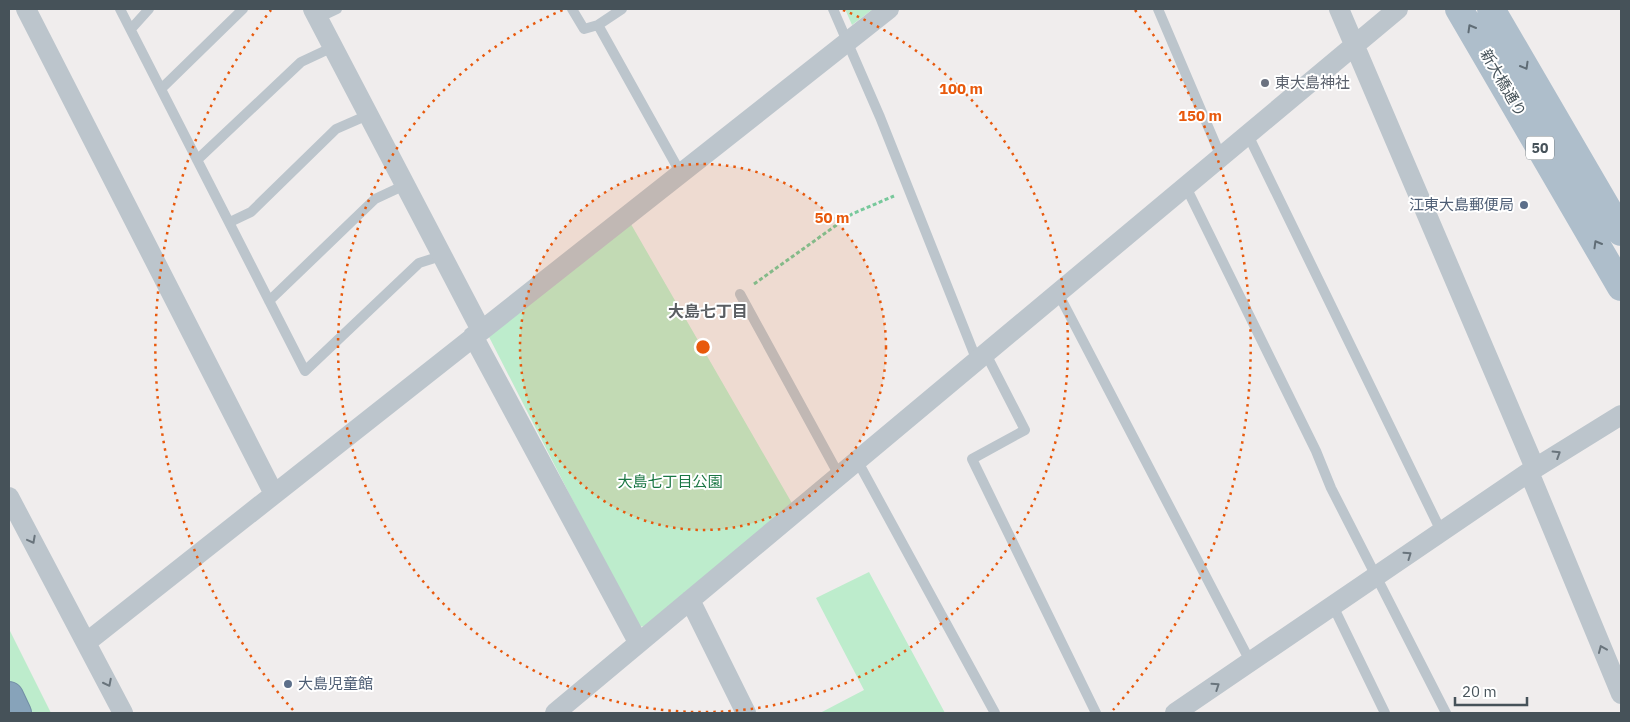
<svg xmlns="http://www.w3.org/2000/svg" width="1630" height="722" font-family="'IBM Plex Sans','Noto Sans JP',sans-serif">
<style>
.green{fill:#bdeccc}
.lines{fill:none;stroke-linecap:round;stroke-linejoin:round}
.motorway-casing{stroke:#728ea5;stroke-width:30}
.path{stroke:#77c89b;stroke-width:3;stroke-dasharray:4 2.5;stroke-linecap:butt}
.service{stroke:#bcc5cc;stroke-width:10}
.minor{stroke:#bcc5cc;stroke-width:20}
.primary{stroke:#aebecb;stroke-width:28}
.motorway{stroke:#87a3ba;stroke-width:28}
.oneway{stroke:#606d76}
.oneway2{stroke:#69747c}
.ring{fill:none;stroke:#e8590c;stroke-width:2.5;stroke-dasharray:2.5 5}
.worship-dot{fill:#6b7280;stroke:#fff;stroke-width:2}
.service-dot{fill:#5c6f8a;stroke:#fff;stroke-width:2}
.labels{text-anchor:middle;stroke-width:4;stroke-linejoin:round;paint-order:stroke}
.shield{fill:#fff;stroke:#7e868b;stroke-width:1}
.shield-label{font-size:14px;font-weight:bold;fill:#465259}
.worship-label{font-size:15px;fill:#5b616d;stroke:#fff;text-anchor:start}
.street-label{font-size:15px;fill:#465259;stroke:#fff}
.service-label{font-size:15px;fill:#4e5e75;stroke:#fff;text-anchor:end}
.park-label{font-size:15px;fill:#1b7744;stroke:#fff}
.neighbourhood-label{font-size:16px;font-weight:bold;fill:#5a5e62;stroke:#fff}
.centre{fill:#e8590c;stroke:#fff;stroke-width:2.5}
.ring-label{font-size:15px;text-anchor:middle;font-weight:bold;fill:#e8590c;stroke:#fff;stroke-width:4;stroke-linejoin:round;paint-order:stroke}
</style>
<rect width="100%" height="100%" fill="#f0eded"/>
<path class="green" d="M845,9H873L852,25Z
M628,219L793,505L648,627L637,626L486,331Z
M869,572L945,713H820L864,690L816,598Z
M9,629L51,713H9Z"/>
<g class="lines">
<g class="motorway-casing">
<path id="motorway" d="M9,696L17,713"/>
</g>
<path class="path" d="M754,284L852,214L894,196"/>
<path class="service" d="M120,9L305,371L419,263L441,256
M572,9L584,29L598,25
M622,9L598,25L680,172
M833,9L880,117L977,361
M1158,9L1221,157
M318,18L337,9
M131,29L149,9
M162,88L243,9
M1248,135L1441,531
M197,160L301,62L333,47
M1186,187L1316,451L1331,488L1446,713
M230,222L251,212L336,129L368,115
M1058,293L1251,663
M740,294L840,477
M269,301L375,199L405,185
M986,354L1025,430L972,459L1096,713
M858,462L995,713
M1333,606L1385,713"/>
<path class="minor" d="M26,9L274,494
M313,9L481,330
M1339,9L1535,468
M473,336L638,642
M1529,472L1621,694
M9,497L123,713
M690,600L746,713
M87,642L889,9
M555,713L1398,9
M1175,713L1529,472L1621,415"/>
<path class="primary" d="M1459,9L1621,287
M1491,9L1621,232"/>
<use href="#motorway" class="motorway"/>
</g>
<defs><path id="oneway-chevron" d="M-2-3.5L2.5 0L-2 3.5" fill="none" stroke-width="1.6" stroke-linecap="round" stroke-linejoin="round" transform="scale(1.25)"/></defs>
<g class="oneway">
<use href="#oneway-chevron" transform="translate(1471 28) rotate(-120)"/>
<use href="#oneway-chevron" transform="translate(1525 66) rotate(60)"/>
<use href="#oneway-chevron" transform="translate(1597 244) rotate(-120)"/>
</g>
<g class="oneway2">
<use href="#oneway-chevron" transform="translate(1557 454) rotate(-32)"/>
<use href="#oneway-chevron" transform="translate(32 540) rotate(62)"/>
<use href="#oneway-chevron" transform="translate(1408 555) rotate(-35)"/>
<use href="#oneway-chevron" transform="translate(1602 649) rotate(-113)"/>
<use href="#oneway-chevron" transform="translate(108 683) rotate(63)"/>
<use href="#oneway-chevron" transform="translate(1216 686) rotate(-34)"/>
</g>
<circle cx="703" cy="347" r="183" fill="#e8590c" fill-opacity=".12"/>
<g class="ring">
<circle cx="703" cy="347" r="183"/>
<path d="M843 10A365 365 0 1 1 563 10"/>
<path d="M293 710A548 548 0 0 1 271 10M1135 10A548 548 0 0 1 1113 710"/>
</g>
<circle class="worship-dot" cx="1265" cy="83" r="5"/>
<g class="service-dot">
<circle cx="1524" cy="205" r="5"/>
<circle cx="288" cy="684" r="5"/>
</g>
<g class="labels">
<rect class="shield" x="1526" y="136.5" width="28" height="23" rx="4"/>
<g class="shield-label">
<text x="1540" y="153">50</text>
</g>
<g class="worship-label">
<text x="1275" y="88">東大島神社</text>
</g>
<g class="street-label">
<text transform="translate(1503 83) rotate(60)" y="5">新大橋通り</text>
</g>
<g class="service-label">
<text x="1514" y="210">江東大島郵便局</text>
<text x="298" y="689" text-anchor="start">大島児童館</text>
</g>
<g class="park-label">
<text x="670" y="487">大島七丁目公園</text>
</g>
<g class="neighbourhood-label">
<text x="708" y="317">大島七丁目</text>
</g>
</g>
<circle cx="703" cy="347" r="8" class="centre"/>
<g class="ring-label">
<text x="961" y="94">100 m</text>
<text x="1200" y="121">150 m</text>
<text x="832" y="223">50 m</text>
</g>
<rect width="1630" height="722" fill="none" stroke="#465259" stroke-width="20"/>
<path d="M1455 697v8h72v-8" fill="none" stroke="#465259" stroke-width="2.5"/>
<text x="1462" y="697" font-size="15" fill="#465259" stroke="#ffffff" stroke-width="4" paint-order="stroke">20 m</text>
</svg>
